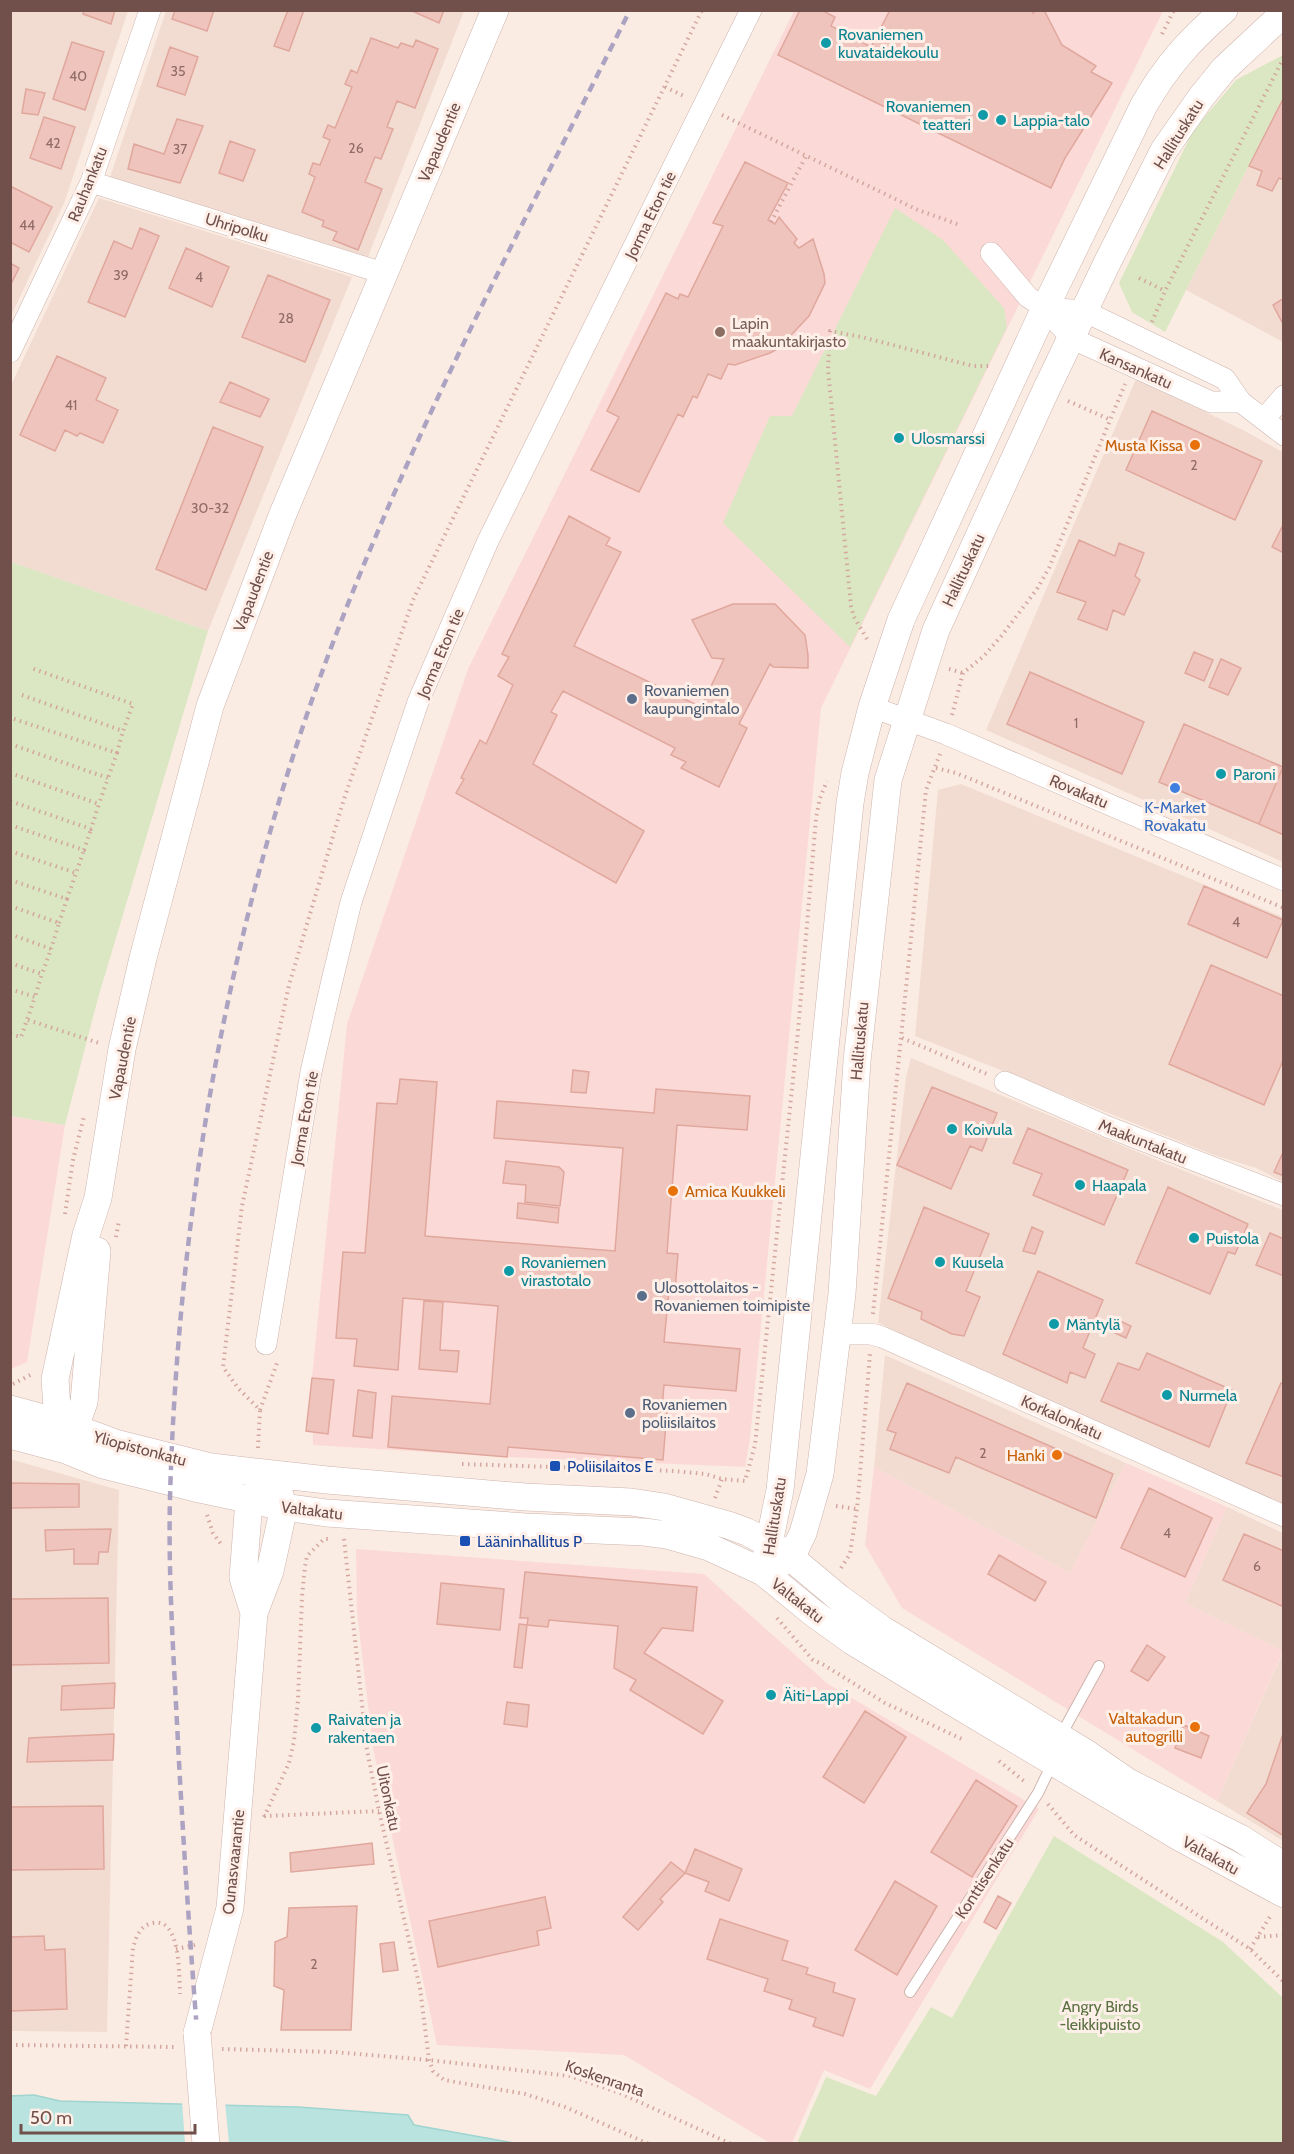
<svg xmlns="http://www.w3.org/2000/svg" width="1294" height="2154" font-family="Cabin,sans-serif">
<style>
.residential{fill:#f2dcd2}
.commercial{fill:#fbd9d7}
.green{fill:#dae7c2}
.water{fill:#b9e3df;stroke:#9fd4d0;stroke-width:1.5}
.pier{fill:#fbece3}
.building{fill:#efc4bc;stroke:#e0a79d;stroke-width:1.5}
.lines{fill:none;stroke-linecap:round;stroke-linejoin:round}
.service-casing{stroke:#cdb4ad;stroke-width:12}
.minor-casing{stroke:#cdb4ad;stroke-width:22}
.tertiary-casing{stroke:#cdb4ad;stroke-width:28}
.path{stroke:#d3a79f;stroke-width:4;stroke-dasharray:1.5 4.5;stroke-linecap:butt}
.service{stroke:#fff;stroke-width:10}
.minor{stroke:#fff;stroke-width:21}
.tertiary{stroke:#fff;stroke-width:27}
.rail{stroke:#aca3c3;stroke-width:4.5;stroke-dasharray:9 6;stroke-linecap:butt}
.tertiary-bridge-casing{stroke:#cdb4ad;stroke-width:28;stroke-linecap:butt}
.tertiary-bridge{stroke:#fff;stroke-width:27}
.culture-dot{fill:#0f9aa8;stroke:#fef0e9;stroke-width:2}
.education-dot{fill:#8d6e63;stroke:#fef0e9;stroke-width:2}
.food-dot{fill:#e8710a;stroke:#fef0e9;stroke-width:2}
.service-dot{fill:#5c6f8a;stroke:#fef0e9;stroke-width:2}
.shop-dot{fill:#3f7fe0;stroke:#fef0e9;stroke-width:2}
.transit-dot{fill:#1a4fb4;stroke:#fef0e9;stroke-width:2}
.labels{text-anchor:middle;stroke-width:6;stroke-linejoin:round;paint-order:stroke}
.number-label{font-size:14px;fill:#906c66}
.culture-label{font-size:16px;fill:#0d838f;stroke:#fef0e9;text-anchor:start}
.street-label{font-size:16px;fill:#714f4a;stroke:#fef0e9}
.education-label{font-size:16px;fill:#785e54;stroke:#fef0e9;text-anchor:start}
.food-label{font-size:16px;fill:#c56008;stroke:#fef0e9;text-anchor:end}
.service-label{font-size:16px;fill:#4e5e75;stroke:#fef0e9;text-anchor:start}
.shop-label{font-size:16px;fill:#366cbe;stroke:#fef0e9}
.transit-label{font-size:16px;fill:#164399;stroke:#fef0e9;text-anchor:start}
.park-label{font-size:16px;fill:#5a7141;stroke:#fef0e9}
</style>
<rect width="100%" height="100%" fill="#fbece3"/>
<path class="residential" d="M11,11H128L65,201L11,316Z
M166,11H464L368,257L110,177Z
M1283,97V342L1186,290Z
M99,198L352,277L208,631L11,562V385Z
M1136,379L1241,429L1283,452V862L986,730Z
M961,784L1283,917V1182L1256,1168L1214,1155L915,1036L938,790Z
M911,1058L1157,1160L1283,1210V1509L878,1323L906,1077Z
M885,1355L1126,1463L1070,1573L874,1467Z
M10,1459L119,1490L107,2032L11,2031Z
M1227,1507L1283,1533V1651L1185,1603Z
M1283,1652V1841L1217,1801Z"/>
<path class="commercial" d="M794,11H1163L821,708L750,1439L745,1467L507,1457L313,1445L312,1378L347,1024L468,669Z
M10,1116L65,1125L27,1362L11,1369Z
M1126,1463L1227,1507L1185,1603L1283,1651L1217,1801L902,1608L865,1545L874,1467L1070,1573Z
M356,1549L704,1574L828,1684L1039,1809L870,2089L824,2070L792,2143H770L624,2055L437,2045L373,1748L357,1612Z"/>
<path class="green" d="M1283,55V97L1165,332L1132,312L1119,283L1193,131L1236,80Z
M895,208L943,240L1004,308L1007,327L850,647L723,523L770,416H792Z
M11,562L208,631L98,998L65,1125L11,1116Z
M1054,1836L1223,1942L1283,1998V2143H797L826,2077L876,2096L931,2007L952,2018Z"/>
<path class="water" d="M34,2095L60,2101L298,2107L408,2115L414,2125L514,2143H11L10,2096Z"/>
<path class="pier" d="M182,2101L225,2102L229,2143H185Z"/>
<path class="building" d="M84,10H115L111,24L83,14Z
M175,10H214L207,31L172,19Z
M288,10H304L289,51L274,46Z
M410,10H444L439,23Z
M800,10H826L825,12L835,17L831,26L871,47L890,10H1032L1033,13L1036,10H1044L1062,45L1096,66L1091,72L1112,83L1065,158L1051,188L778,55Z
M371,38L398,48L401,43L413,47L416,40L438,49L415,108L397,101L387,127L393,129L381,159L375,157L365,182L382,189L358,250L333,240L337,232L322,226L324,221L302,212L315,177L309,174L313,163L320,165L330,140L323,137L328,125L335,128L352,87L345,84L351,70L357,73Z
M72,42L104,52L85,110L53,99Z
M170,47L198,57L185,95L157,86Z
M26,89L45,93L38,115L22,113Z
M1284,97V180L1279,178L1272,191L1257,185L1262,171L1249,166Z
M44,117L75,127L61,169L30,158Z
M177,119L203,126L180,183L128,169L134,144L164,154Z
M230,141L255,150L243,181L219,173Z
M745,162L788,183L768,220L775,224L779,217L797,239L794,243L799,248L813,239L824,274L825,283L809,316L779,348L770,353L735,365L728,364L721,379L708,374L697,398L693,396L683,417L678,414L639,492L591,470L619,417L607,411L666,293L678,299L680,294L688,297L723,226L713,223Z
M10,186L52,207L29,252L10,242Z
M140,228L159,236L125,317L88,302L114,241L132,249Z
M186,248L229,267L212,307L169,288Z
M10,263L19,268L10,286Z
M268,275L330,300L305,362L242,337Z
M1284,298V326L1273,305Z
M57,356L106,378L96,400L118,410L103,443L80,433L77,436L65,430L55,451L20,435Z
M230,382L269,399L260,417L220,402Z
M1152,411L1262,461L1235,520L1126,470Z
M213,427L263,447L206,590L156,569Z
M569,516L610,538L606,545L621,552L574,646L701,707L724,659L712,658L692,620L733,604H775L805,635L808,655V668L773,667L770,664L739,724L747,728L719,787L681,768L686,762L671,755L675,748L563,691L551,712L557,715L533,764L644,831L616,883L456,793L464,779L461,778L480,740L486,744L513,685L498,676L509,657L502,654Z
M1284,523V553L1272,547Z
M1079,540L1115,556L1119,543L1144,553L1135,576L1140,580L1124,615L1113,610L1107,630L1078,619L1086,602L1057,592Z
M1194,652L1213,660L1204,681L1185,673Z
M1221,659L1241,668L1228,695L1209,687Z
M1030,672L1144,722L1122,774L1007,724Z
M1184,724L1283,767L1259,824L1159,782Z
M1283,767H1284V835L1259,824Z
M1204,886L1283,920L1267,958L1188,924Z
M1211,965L1284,996V1058L1264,1105L1169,1064Z
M573,1070L589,1072L586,1093L571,1092Z
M400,1079L437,1082L425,1236L615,1251L623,1148L494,1138L497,1101L654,1113L656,1089L750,1096L747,1130L677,1125L667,1253L678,1254L675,1289L669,1291L664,1342L740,1349L736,1391L664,1385L662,1409L667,1410L663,1460L508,1447L507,1457L388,1447L392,1396L490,1404L498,1306L403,1298L398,1370L354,1366L357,1339L336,1338L343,1252L365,1253L377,1103L397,1104Z
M932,1087L997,1113L982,1151L970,1146L951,1189L897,1165Z
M1028,1128L1128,1170L1104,1225L1033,1195L1042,1174L1013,1163Z
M1284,1150V1176L1274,1172Z
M506,1161L559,1167L564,1172L560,1206L525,1202L526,1185L503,1183Z
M1168,1187L1248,1224L1235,1254L1228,1252L1210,1294L1136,1263Z
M518,1203L559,1208L558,1223L517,1218Z
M924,1207L989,1234L966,1291L980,1297L964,1336L952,1334L921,1319L922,1312L888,1298Z
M1032,1227L1043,1232L1035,1254L1023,1251Z
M1270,1233L1284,1239V1276L1256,1265Z
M1038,1271L1103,1300L1083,1348L1095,1354L1085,1378L1070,1372L1067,1383L1003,1354Z
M424,1301L443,1302L440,1350L459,1351L457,1372L419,1369Z
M1114,1318L1131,1326L1126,1338L1108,1330Z
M1147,1353L1232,1390L1209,1447L1101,1401L1118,1363L1139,1370Z
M312,1378L334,1380L328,1434L306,1431Z
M907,1383L1113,1474L1096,1518L956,1457L949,1473L890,1449L896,1433L887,1430Z
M1281,1383L1284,1384V1477L1246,1463Z
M358,1390L376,1393L372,1438L353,1436Z
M10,1483L79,1484V1507L10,1508Z
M1149,1488L1212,1518L1185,1577L1121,1548Z
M111,1529L108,1552H99L98,1564H74V1549L46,1551L45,1530Z
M1244,1534L1284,1551V1607L1223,1580Z
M999,1555L1046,1582L1035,1601L988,1574Z
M525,1572L697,1587L693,1631L662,1628L644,1653L723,1701L703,1734L630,1690L636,1680L614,1668L618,1626L549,1620L548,1627L527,1625L528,1618H520Z
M441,1583L504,1589L500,1630L437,1624Z
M108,1598L109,1663L10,1665V1599Z
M519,1624L527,1625L522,1668L514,1667Z
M1147,1645L1165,1657L1148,1681L1131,1671Z
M115,1683L114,1708L61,1710L62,1686Z
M507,1702L529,1705L527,1727L504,1724Z
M865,1711L906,1737L864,1803L823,1777Z
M1184,1725L1209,1736L1201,1758L1175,1748Z
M1284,1731V1836L1247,1813L1266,1784Z
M114,1734L113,1760L27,1762L29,1738Z
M976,1780L1017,1806L972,1877L931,1852Z
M103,1806L104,1869L10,1870V1807Z
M372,1843L374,1864L291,1872L290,1853Z
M695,1849L742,1869L729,1901L705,1891L709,1882L685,1873Z
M671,1862L685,1873L660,1899L663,1902L638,1930L623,1917Z
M895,1881L937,1906L897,1975L855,1950Z
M998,1896L1011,1903L996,1929L984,1922Z
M545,1897L551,1928L537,1931L539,1945L438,1967L429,1921Z
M357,1906L351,2030H281L284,1990L274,1986L275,1942L287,1937L289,1908Z
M720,1919L788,1941L782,1960L808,1968L806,1974L835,1983L833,1992L855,1999L843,2036L813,2026L816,2018L789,2009L792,2000L764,1991L768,1979L707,1959Z
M44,1936L45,1950L65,1949L67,2009L11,2011L10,1937Z
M394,1942L398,1970L383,1972L380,1944Z"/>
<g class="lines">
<g class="service-casing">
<path id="service" d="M1060,1737L1099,1666
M910,1992L1038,1793L1053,1762"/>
</g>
<g class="minor-casing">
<path id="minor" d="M91,182L383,273
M991,253L1028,297L1045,308L1071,338L1211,402H1241
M1045,308L1084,311L1225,379L1241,402L1284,435
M10,352L91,182L150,10
M1264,419L1284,396
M872,707L946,734L1284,880
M1005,1082L1108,1127L1284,1195
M837,1334H871L882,1337L1284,1516
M266,1344L311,1072L331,985L351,902L418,702L488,541L751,10"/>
</g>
<g class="tertiary-casing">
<path id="tertiary" d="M10,1409L58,1422L115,1443L211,1467L327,1480L525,1497L631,1502L664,1507L728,1525L747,1532L784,1552L839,1598L883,1630L1086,1753L1128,1782L1240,1838L1284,1866
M10,1435L66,1450L103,1465L195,1488L284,1507L327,1513L526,1527L644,1532L667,1535L709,1547L763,1572L812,1612L852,1641L951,1701L1179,1837L1284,1894
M68,1446L84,1402L97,1251
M66,1450L58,1422L55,1379L86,1235L98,1198L122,1049L143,958L210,706L282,516L495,10
M763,1572L791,1558L803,1533L820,1474L842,1294L857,1061L888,780L936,630L1046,390L1108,261L1164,150L1202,96L1224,69L1284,13
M763,1572L780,1490L850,803L855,773L872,707L901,620L1045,308L1144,105C1167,65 1189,41 1224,10
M254,1613L243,1578L249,1500L260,1489
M197,2033L230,1908L254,1613L270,1571L284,1507L278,1490"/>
</g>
<path class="path" d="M1162,34L1174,10
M665,87L686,97
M722,115L918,210L960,225
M771,222L806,156
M1139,278L1165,291
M1152,322L1165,291L1284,57
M1068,401L1111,420
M867,639L854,617L851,606L828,369L830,331L862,337L973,366H992
M949,669L963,673
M22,695L123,731L133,704L31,668
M952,715L963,673L984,656L1003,634L1037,589L1049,568L1125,384
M14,719L117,753L108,778
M10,744L108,778L99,804
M117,753L123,731
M936,768L956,773L1284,908
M10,773L99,804L91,829L10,801
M10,825L84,850L91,829
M10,851L76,873L84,850
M10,880L67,899L76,873
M10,906L59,923L51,949
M59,923L67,899
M10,934L51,949L42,974
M10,963L42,974L35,997
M10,989L35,997L21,1037L10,1034
M28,1020L99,1043
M902,1038L987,1074
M65,1214L73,1160L84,1116
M116,1237L119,1221
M873,1314L926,790L940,754
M13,1384L32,1374
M260,1410L277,1363
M258,1448L260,1410L238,1388L223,1367L242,1206L289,985L344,799L413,600L702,10
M462,1464L674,1471L705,1474L722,1479L745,1481L755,1445L798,1031L816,818L820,798L827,781
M715,1498L722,1479
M836,1506L857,1509
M207,1515L213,1533L221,1544
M344,1539L367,1750L379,1811L420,1988L429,2060L433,2071L444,2080L525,2094L565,2107L649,2144
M841,1568L850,1554L857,1509L870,1354
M777,1618L813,1660L824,1665L885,1703L964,1740
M999,1761L1025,1782
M1048,1804L1074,1835L1250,1949L1284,1982
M264,1816L379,1811
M264,1817L289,1763L294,1741L298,1700L302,1597L305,1566L307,1556L324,1539H328
M1258,1937L1284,1935
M176,1949L195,1945
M1250,1949L1271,1915
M10,2045L175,2047
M126,2046L133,1948C136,1937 140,1925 153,1923C181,1917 179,1976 180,1994
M222,2049L333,2052L429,2060L570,2076L620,2093L731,2144"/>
<use href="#service" class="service"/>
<use href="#minor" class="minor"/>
<use href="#tertiary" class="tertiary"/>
<path class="rail" d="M206,2144C195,2010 185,1877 178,1743C174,1661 168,1579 170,1498C177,1242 218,984 298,741C382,487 511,249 630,10"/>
<g class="tertiary-bridge-casing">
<path id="tertiary-bridge" d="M197,2033L206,2144"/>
</g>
<use href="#tertiary-bridge" class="tertiary-bridge"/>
</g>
<g class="culture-dot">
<circle cx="826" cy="43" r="6"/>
<circle cx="983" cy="115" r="6"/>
<circle cx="1001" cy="120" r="6"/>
<circle cx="899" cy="438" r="6"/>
<circle cx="1221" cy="774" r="6"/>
<circle cx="952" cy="1129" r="6"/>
<circle cx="1080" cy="1185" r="6"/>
<circle cx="1194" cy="1238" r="6"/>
<circle cx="940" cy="1262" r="6"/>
<circle cx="509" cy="1271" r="6"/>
<circle cx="1054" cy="1324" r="6"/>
<circle cx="1167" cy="1395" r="6"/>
<circle cx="771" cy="1695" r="6"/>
<circle cx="316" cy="1728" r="6"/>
</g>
<circle class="education-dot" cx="720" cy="332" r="6"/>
<g class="food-dot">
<circle cx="1195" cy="445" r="6"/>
<circle cx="673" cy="1191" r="6"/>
<circle cx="1057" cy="1455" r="6"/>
<circle cx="1195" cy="1727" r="6"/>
</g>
<g class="service-dot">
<circle cx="632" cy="699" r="6"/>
<circle cx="642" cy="1296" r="6"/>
<circle cx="630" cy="1413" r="6"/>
</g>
<circle class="shop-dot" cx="1175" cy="788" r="6"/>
<g class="transit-dot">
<rect x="549" y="1460" width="12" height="12" rx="3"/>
<rect x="459" y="1535" width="12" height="12" rx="3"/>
</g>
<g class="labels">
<g class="number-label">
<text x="178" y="76">35</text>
<text x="78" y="81">40</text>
<text x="53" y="148">42</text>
<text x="356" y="153">26</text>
<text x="180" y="154">37</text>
<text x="27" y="230">44</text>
<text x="121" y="280">39</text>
<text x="199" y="282">4</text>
<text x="286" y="323">28</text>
<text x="71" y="410">41</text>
<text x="1194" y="470">2</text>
<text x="210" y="513">30-32</text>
<text x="1076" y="728">1</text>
<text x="1236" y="927">4</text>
<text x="983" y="1458">2</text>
<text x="1167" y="1538">4</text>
<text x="1257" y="1571">6</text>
<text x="314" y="1969">2</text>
</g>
<g class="culture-label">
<text x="838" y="40">Rovaniemen<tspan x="838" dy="18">kuvataidekoulu</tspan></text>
<text x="971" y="112" text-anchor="end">Rovaniemen<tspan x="971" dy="18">teatteri</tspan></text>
<text x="1013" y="126">Lappia-talo</text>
<text x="911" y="444">Ulosmarssi</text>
<text x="1233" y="780">Paroni</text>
<text x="964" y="1135">Koivula</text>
<text x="1092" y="1191">Haapala</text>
<text x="1206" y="1244">Puistola</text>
<text x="521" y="1268">Rovaniemen<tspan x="521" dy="18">virastotalo</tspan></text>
<text x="952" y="1268">Kuusela</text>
<text x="1066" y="1330">Mäntylä</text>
<text x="1179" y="1401">Nurmela</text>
<text x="783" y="1701">Äiti-Lappi</text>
<text x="328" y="1725">Raivaten ja<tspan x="328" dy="18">rakentaen</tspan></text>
</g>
<g class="street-label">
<text transform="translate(1178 134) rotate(-58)" y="6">Hallituskatu</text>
<text transform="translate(439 142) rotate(-67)" y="6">Vapaudentie</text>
<text transform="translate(87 184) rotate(-68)" y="6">Rauhankatu</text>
<text transform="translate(650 215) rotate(-64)" y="6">Jorma Eton tie</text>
<text transform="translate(237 227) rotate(17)" y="6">Uhripolku</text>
<text transform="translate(1136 368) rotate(24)" y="6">Kansankatu</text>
<text transform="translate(963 570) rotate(-65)" y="6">Hallituskatu</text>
<text transform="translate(253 591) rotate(-69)" y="6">Vapaudentie</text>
<text transform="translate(440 653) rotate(-67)" y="6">Jorma Eton tie</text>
<text transform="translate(1079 791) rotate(23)" y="6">Rovakatu</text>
<text transform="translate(859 1041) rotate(-85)" y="6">Hallituskatu</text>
<text transform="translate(122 1058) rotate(-79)" y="6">Vapaudentie</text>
<text transform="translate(304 1118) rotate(-80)" y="6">Jorma Eton tie</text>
<text transform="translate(1143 1141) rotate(22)" y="6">Maakuntakatu</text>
<text transform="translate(1062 1417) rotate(24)" y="6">Korkalonkatu</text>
<text transform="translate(140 1448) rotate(15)" y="6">Yliopistonkatu</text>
<text transform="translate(312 1510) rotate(7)" y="6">Valtakatu</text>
<text transform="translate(774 1516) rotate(-81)" y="6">Hallituskatu</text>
<text transform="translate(798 1600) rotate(38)" y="6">Valtakatu</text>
<text transform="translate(389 1798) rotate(78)" y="6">Uitonkatu</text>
<text transform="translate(1211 1855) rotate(29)" y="6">Valtakatu</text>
<text transform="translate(233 1862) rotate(-84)" y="6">Ounasvaarantie</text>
<text transform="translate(984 1878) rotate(-57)" y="6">Konttisenkatu</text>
<text transform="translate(605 2078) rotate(19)" y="6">Koskenranta</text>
</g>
<g class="education-label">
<text x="732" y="329">Lapin<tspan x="732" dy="18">maakuntakirjasto</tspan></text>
</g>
<g class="food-label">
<text x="1183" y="451">Musta Kissa</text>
<text x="685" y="1197" text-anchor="start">Amica Kuukkeli</text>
<text x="1045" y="1461">Hanki</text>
<text x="1183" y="1724">Valtakadun<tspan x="1183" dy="18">autogrilli</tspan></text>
</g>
<g class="service-label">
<text x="644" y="696">Rovaniemen<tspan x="644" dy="18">kaupungintalo</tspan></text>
<text x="654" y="1293">Ulosottolaitos -<tspan x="654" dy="18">Rovaniemen toimipiste</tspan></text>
<text x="642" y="1410">Rovaniemen<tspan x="642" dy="18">poliisilaitos</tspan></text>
</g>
<g class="shop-label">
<text x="1175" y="813">K-Market<tspan x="1175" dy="18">Rovakatu</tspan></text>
</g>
<g class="transit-label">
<text x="567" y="1472">Poliisilaitos E</text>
<text x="477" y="1547">Lääninhallitus P</text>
</g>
<g class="park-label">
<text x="1100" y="2012">Angry Birds<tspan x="1100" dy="18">-leikkipuisto</tspan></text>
</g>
</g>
<rect width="1294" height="2154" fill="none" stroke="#714f4a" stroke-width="24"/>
<path d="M21 2124v9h174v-9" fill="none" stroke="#714f4a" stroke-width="3"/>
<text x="30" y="2124" font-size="18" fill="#714f4a" stroke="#fef0e9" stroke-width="4.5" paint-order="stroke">50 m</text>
</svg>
